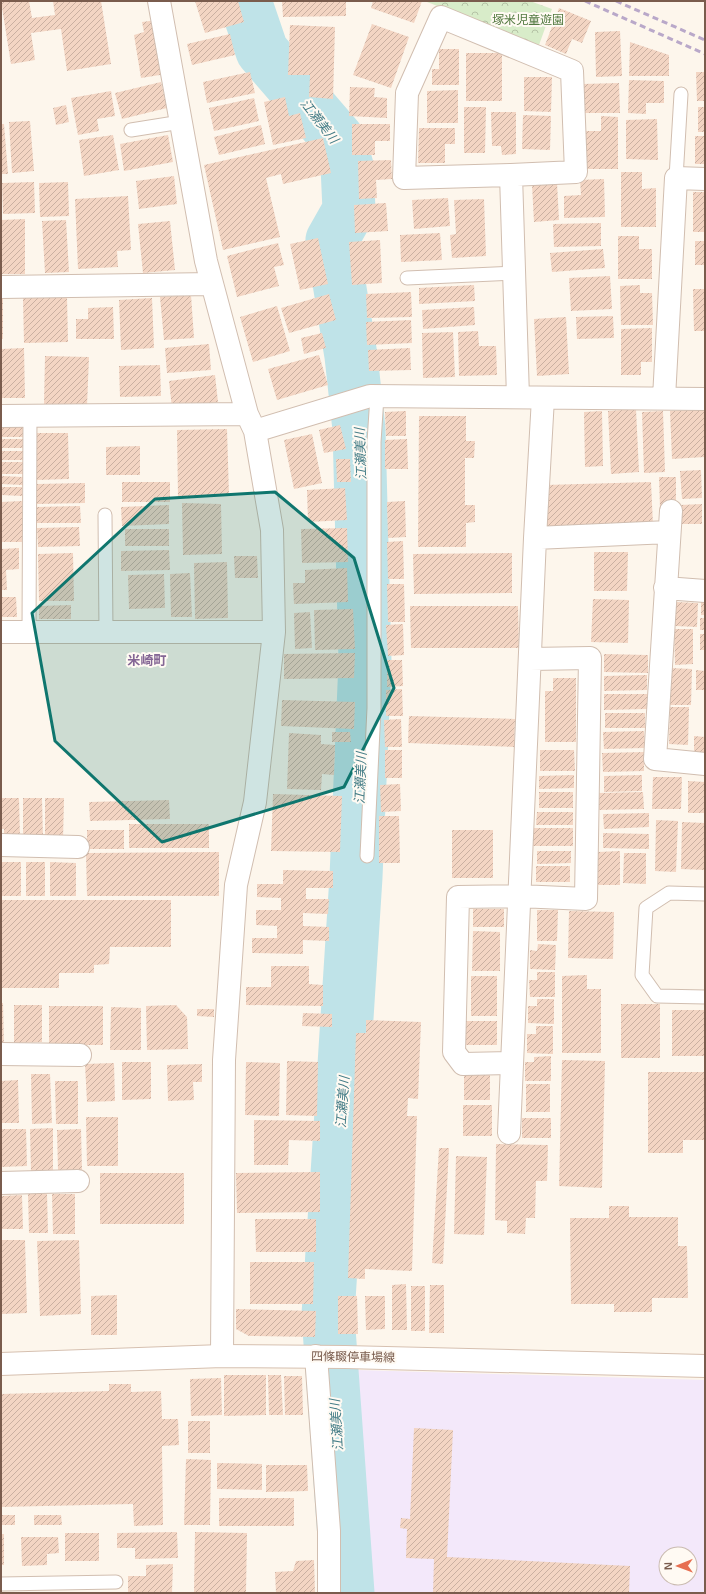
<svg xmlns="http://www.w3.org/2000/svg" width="706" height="1594" font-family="Helvetica,'Noto Sans JP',sans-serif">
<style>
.education{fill:#f3e8fa;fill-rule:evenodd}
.park{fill:url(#park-crowns)}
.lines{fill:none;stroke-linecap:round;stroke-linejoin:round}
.river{stroke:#bfe3e8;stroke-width:53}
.building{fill:url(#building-hatch)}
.service-casing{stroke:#d1beb0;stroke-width:15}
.minor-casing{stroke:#d1beb0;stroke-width:24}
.secondary-casing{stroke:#d6c0b0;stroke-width:24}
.service{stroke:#fff;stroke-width:13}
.minor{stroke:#fff;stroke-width:22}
.secondary{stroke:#fff;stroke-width:22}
.rail{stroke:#b9a8c9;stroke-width:3;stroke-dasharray:6 4;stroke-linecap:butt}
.marked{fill:#0f766e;fill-opacity:0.2;stroke:#0f766e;stroke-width:3;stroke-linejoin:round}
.labels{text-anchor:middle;stroke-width:4;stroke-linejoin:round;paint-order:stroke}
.park-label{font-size:12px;fill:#537a41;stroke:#fffaf3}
.street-label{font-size:12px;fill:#7a5c4d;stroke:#fffaf3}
.water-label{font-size:13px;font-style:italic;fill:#437c86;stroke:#fffaf3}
.neighbourhood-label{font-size:13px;font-weight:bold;fill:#846695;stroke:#fffaf3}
</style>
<defs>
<pattern id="park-crowns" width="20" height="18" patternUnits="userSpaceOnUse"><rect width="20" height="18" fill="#d8ecc9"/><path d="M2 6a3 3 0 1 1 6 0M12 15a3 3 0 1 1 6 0" fill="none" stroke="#b4c2a5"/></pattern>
<pattern id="building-hatch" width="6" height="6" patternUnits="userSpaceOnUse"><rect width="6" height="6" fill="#f3d5c3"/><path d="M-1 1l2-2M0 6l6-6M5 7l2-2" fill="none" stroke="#cab0a1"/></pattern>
</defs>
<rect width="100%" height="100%" fill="#fdf6ec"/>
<path class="education" d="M357,1370L705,1380V1593H360ZM666,1554H690V1578H666Z"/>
<path class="park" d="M428,1H530L552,9L539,45L427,2Z"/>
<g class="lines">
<path class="river" d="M245,1L262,51L338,139L347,166L349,210L332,240L351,356L359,429L365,661L356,877L328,1315L348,1593"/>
</g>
<path class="building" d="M1,1H29L32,18L55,15L53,1H101L111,64L67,71L61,29L31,33L35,60L11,64Z
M195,1H238L244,22L205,33Z
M282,1H346V16L283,17Z
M373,1H422L414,23L371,8Z
M559,8L591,21L582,43L572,39L566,54L545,45Z
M157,20L166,74L141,78L134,35L144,32L142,22Z
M372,24L409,37L391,88L353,75Z
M290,25L335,27L333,99L309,97L310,75H288Z
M620,31L622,76L596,77L595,32Z
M230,34L235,55L192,65L187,44Z
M630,42L669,55V76H629Z
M439,49H459V85H432V69H439Z
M466,53H502V101H466Z
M250,72L255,93L207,103L203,82Z
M696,72H705V101H697Z
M524,77H552L551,112L524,111Z
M629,80L664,81V103H646V114L628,113Z
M161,82L167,108L122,119L115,93Z
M619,83L620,113H583V84Z
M350,87L375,88L374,97L387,98V118L349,116Z
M458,90V123H427V91Z
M111,91L115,116L97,119L99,131L78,135L71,98Z
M285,97L289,116L300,113L306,138L273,145L264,102Z
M254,98L259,121L214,131L209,108Z
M66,105L69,122L56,125L53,108Z
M464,107H486L485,153H464Z
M698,107H705V132H698Z
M491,112H516V154L502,155L501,146H492Z
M523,115L551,116L550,150L522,149Z
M601,116L618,117V169H582V131H601Z
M657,119L658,160L626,159V120Z
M30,121L34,171L12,173L9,122Z
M1,124H4L8,174H1Z
M352,124H390V141H375V155H352Z
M261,125L265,144L219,155L214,137Z
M419,128H455V144H445V163H418Z
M113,135L119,170L84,176L79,140Z
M168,135L173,162L124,171L120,144Z
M695,136H705V164H695Z
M323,138L331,173L283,184L281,174L266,178L280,237L223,250L204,165Z
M391,160L392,179L376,180L377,198L359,199L358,161Z
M621,172H642V189L656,188V227H621Z
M174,176L177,204L139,209L136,181Z
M604,179L605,217L564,218V196L581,195L580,180Z
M34,182L35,213L3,214L2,183Z
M68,182L69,216L40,217L39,183Z
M557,183L559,220L534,222L532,185Z
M693,192H705V232H693Z
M128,196L131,250L117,251L118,267L78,269L75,199Z
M448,198L450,226L414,229L412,200Z
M484,199L486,256L452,258L450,235L456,234L454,200Z
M386,203L388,231L355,233L354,205Z
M25,219V274H1V220Z
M66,220L69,272L45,273L42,221Z
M170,221L175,270L143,273L138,224Z
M601,223V246L554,247L553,224Z
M440,233L442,260L401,262L400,235Z
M618,236H639V249H652V279H618Z
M318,238L328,284L300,290L290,244Z
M380,240L382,283L352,285L349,242Z
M695,241H705V265H695Z
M278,243L284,265L274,267L279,286L237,297L227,256Z
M603,249L605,268L552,272L550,253Z
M610,276L612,309L571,311L569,278Z
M474,285L475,301L419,304V288Z
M640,285V293H652L653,325H621L620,286Z
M693,289H705V331H694Z
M411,292L412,317L367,318L366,294Z
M329,294L336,320L289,333L281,308Z
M1,295H3V339H1Z
M191,295L194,338L164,340L160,297Z
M67,297L68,342L24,343L23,298Z
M152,298L154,348L121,350L119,300Z
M277,306L290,351L253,362L240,317Z
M113,307L114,339H76V319H88V308Z
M474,307L475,325L423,329L422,310Z
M613,316L614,338L577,339L576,317Z
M566,317L569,374L537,376L534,319Z
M411,320L412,343L367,345L366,322Z
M652,328V362H641V375H621V329Z
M478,331L479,346H496L497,375L459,376L458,332Z
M453,332L455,377L423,378L422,333Z
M322,333L326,348L304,354L301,338Z
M209,344L211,370L167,373L165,348Z
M24,348L25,398H1V349Z
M410,348L411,370L369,371L368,350Z
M319,355L328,385L277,400L268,369Z
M45,356L89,357L87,406L44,405Z
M160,365L161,396L120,397L119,366Z
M215,375L218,402L172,408L169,381Z
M636,409L639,472L611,474L608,411Z
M705,410V457L672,459L670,411Z
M406,411V436H386L385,412Z
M602,411L603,466L585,467L584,412Z
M663,411L665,472L644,473L642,412Z
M419,416H466V441H475L474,458H465V505H475V522L466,523V547H418Z
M340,425L346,449L324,453L319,430Z
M1,427H25V437H1Z
M227,429L229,496L178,497L177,430Z
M37,433H68L69,479L37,480Z
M312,434L322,483L294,489L284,440Z
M1,439H24L25,448H1Z
M407,439L408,469H385V440Z
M140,446V475H106V447Z
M1,451H25L24,460H1Z
M336,459H350L351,482H337Z
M1,462H24V474H1Z
M701,470L702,498L682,499L680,471Z
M1,476L23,477V485L1,484Z
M659,477H676V508H660Z
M122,482H170V502H122Z
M651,482L653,525L546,529L545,485Z
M85,483V503L37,504V484Z
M1,487H22V496L1,495Z
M345,488L347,520L308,522L307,490Z
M22,501V542H1V502Z
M405,501L406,537L388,538L387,502Z
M182,503L221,504L222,554L183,555Z
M702,504V524H680V505Z
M169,505V524L122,526L121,507Z
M80,506L81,523H37L36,507Z
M79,527L80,546L38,547L37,528Z
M347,528L348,562L302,563L301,529Z
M125,529H169V546H125Z
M403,541L404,579H388L387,542Z
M19,548V569L6,570L7,590H1V549Z
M169,550L170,570L121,571V551Z
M594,552H628L627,591H594Z
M73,553L74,601H39L38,554Z
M512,553V593L414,594L413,554Z
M234,556H257L258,578H235Z
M227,562L228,618L195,619L194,563Z
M347,568L348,602L294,604L293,583H305V570Z
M190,573L192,617H171L170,574Z
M164,574L165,608L129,609L128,575Z
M387,584H404L405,622H388Z
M1,597H16L17,617H1Z
M593,599L629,600L628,643L591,642Z
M676,602L698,603L697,627L675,626Z
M701,602H705V615H701Z
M71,605V619H39V606Z
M410,606H518L519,648H411Z
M353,609L355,649L315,650L314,610Z
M310,612L312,648L295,649L294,613Z
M700,618H705V630H700Z
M403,624L404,655L388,656L386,625Z
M674,629H693V664L675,665Z
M700,634H705V650H700Z
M355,653L354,678L284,679V654Z
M604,654L648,655V673L604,672Z
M387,660H402L403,686L387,687Z
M671,668L692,669L691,705H670Z
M696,670L705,671V690H696Z
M647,675V690L604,691V676Z
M553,678H576V742H545V691H553Z
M402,689L403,716H386V690Z
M604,694H647V709L604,710Z
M282,700L355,702L354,729L281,726Z
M670,707H689L688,745L669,744Z
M605,713H645V728H605Z
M409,716L515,719L514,747L408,743Z
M401,719L402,747H385L384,720Z
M644,731L645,748L604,749L603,732Z
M332,732H350L351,742H332Z
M289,733L321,735V744L335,745L334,775L322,774L321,790L287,789Z
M694,736L705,737V755H694Z
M385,750H402V778H385Z
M540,750H574L575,771H540Z
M644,752V771L603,772L602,753Z
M574,775V788L539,789V776Z
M642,775V791L604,792V776Z
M653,777H682L681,809H652Z
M688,781L705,782V813H688Z
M400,784L401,811L381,812L380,785Z
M539,792H573V808H539Z
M643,792L644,809L598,810V793Z
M273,794L342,796L340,852L271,851Z
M1,798H19L20,838H4V829H1Z
M23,798H42L43,839H23Z
M45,798H64L63,840H45Z
M169,800L170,819L90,821L89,802Z
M537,812H573V825H536Z
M649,813V827L604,829L603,814Z
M379,816H399L400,863H379Z
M656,820L678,821L676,872L655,871Z
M682,822L705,823V870L681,869Z
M129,824H209V848H129Z
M532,828H573V846H532Z
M87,830H124V849H87Z
M452,830H493V878H452Z
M603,833L649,834V849L603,848Z
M537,851H571V863L537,864Z
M620,851V885H598V852Z
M219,852V896H87L86,853Z
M624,853H646V884L623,883Z
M1,862H21V896H1Z
M26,862H45V896H26Z
M50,862L76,863V896H50Z
M536,866H570V882H536Z
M283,870L333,871V888H306V899H329L328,914L303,913V926L329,927V941L303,940V954L252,953V938H277V926L256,925V910H281V898L257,897V884H283Z
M1,900H171V947H110L109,964L94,965V973H59V988H1Z
M473,909H504V927H473Z
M537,910H558L557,941H537Z
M569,911L614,912L613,959L568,958Z
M473,931L500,932V971H472Z
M538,944L556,945L555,970L530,969V950L537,951Z
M271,966H309V984L323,985V1006L246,1005V987H271Z
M537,972H555V997H530L529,980H537Z
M587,975V989H601V1053H562V976Z
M471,976H497V1016H471Z
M537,999H554V1024L528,1023V1006H537Z
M1,1003H3L4,1046H1Z
M621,1004H660V1058H621Z
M14,1005H42V1042L14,1043Z
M176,1005L187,1017L188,1049L147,1050L146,1006Z
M49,1006H103V1045H49Z
M111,1007L141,1008V1050H110Z
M197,1009H214V1017L197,1016Z
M672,1010H705V1056H672Z
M303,1013L332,1014V1027L302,1026Z
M366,1020L421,1022L418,1099L408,1098L407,1116H417L412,1271L365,1269V1279L348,1278L356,1033H366Z
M466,1021H497V1045H466Z
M536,1026H553V1054L527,1053V1034H536Z
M551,1056V1081H525V1062H534V1057Z
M562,1060L605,1061L602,1188L559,1186Z
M287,1061L318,1062L317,1116L286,1115Z
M122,1062H151V1099L122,1100Z
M246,1062L280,1063L279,1116L245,1115Z
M114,1063L115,1101L87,1102L85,1064Z
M202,1064V1082H193L194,1100L168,1101L167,1065Z
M464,1071H490V1100H464Z
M648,1072H705V1140H683V1153H648Z
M31,1074H50L52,1123L32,1124Z
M18,1080L19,1123H1V1081Z
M55,1081H78V1124H56Z
M526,1084H550V1112H526Z
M463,1105H492V1136H463Z
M86,1117H118V1166H87Z
M522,1118H551V1138H522Z
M254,1120L320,1121V1141L289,1140L288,1165H254Z
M53,1128V1172L31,1173L30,1129Z
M1,1129H26L27,1166L1,1167Z
M81,1129L82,1170L58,1171L57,1130Z
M496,1144L548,1145L547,1181H536L535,1218H526L525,1234L507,1233V1221L495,1220Z
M439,1148H449L443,1264L432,1263Z
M456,1156L487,1157L484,1235L454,1234Z
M320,1172V1212L237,1213L236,1173Z
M100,1173H184V1224H100Z
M28,1194H47L48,1233H29Z
M52,1194H75V1234H53Z
M22,1195L23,1229H1V1196Z
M609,1206H629V1217H678V1246H687L688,1298H652V1312H614V1304H571L570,1218H609Z
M255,1219H316V1252H256Z
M1,1240H25L27,1313L1,1314Z
M79,1240L81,1314L40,1316L37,1241Z
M250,1262H314L313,1304H250Z
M406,1284L407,1330H392V1285Z
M430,1285H444V1333H429Z
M411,1286H425V1331H411Z
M117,1295V1335H91V1296Z
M338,1296H357L358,1334H338Z
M365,1296H385V1329L366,1330Z
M236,1309L316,1311L315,1337L249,1336L236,1329Z
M224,1375H266V1415L224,1416Z
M268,1375H281L283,1415H269Z
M284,1376H302L303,1415H285Z
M221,1378L222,1415L191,1416L190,1379Z
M109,1384H131V1392L161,1391L162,1419H178L179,1445L162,1446L163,1525L134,1526L133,1504L1,1507V1394L109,1391Z
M188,1421H210V1453H188Z
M414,1428L453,1430L447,1557L630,1566L629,1593H433L434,1559L406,1558L407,1529L400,1528L401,1518L410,1519Z
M186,1459L211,1460L210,1525H184Z
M217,1463L262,1464V1490L217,1489Z
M266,1465H307L308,1491L266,1492Z
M219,1498H294V1526H219Z
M1,1515H15V1525H1Z
M34,1515H61L62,1525H34Z
M177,1532L178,1558L135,1559V1548H117V1533Z
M195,1532L247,1533L246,1593H194Z
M65,1533H99V1561H65Z
M1,1534H4V1565H1Z
M21,1537H58L59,1553L47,1554V1565L22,1566Z
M314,1560L315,1593H276L275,1572L293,1571L296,1561Z
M173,1564L172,1593H128V1576H146V1565Z"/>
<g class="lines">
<g class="service-casing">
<path id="service" d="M131,130L181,122
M676,178L681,94
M407,278L514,273
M105,515L106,632
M29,632L30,416
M367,856L374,708V442L377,396
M705,894L669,893L646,908L642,975L657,996L705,997
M1,1584L116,1582"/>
</g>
<g class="minor-casing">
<path id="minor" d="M159,1L206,261L247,414L255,431L272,530L274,632L255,802L236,885L224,1060L222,1356
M511,175L576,172L572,71L441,17L407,93L404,178L511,175L518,397
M1,287L212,284
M664,398L676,178L705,179
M1,416L247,414
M255,431L370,396L705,399
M671,511L655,759L705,764
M535,538L669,532
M665,588L705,591
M1,632H274
M1,845L78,847
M1,1054L80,1055
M512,1063L463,1064L454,1052L458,897L519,896L586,899L590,658L530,659
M509,1133L535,538L543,398
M1,1183L78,1181
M316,1356L329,1531V1593"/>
</g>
<g class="secondary-casing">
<path id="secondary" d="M1,1364L222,1356L345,1357L705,1366"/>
</g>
<use href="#service" class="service"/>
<use href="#minor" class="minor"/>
<use href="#secondary" class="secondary"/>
<path class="rail" d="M585,1L705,54
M616,1L705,40"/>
</g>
<path class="marked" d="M275,492L354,558L394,688L344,787L162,842L55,741L32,613L155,499Z"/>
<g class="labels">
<g class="park-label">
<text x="528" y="24">塚米児童遊園</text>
</g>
<g class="street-label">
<text transform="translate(353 1357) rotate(1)" y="4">四條畷停車場線</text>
</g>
<g class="water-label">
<text transform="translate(320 121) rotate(52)" y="5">江瀬美川</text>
<text transform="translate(360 454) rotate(-92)" y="5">江瀬美川</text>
<text transform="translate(360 778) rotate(-88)" y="5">江瀬美川</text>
<text transform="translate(342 1102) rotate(-86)" y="5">江瀬美川</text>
<text transform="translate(336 1425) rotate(-94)" y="5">江瀬美川</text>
</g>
<g class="neighbourhood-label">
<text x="147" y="665">米崎町</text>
</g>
</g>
<rect width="706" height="1594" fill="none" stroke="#7a5c4d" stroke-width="4"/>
<g transform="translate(678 1566) rotate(269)"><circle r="19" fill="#fffaf3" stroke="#cabbb1"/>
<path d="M0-3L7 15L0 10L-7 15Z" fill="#e76f51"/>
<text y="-6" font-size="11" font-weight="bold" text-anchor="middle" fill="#7a5c4d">N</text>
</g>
</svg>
